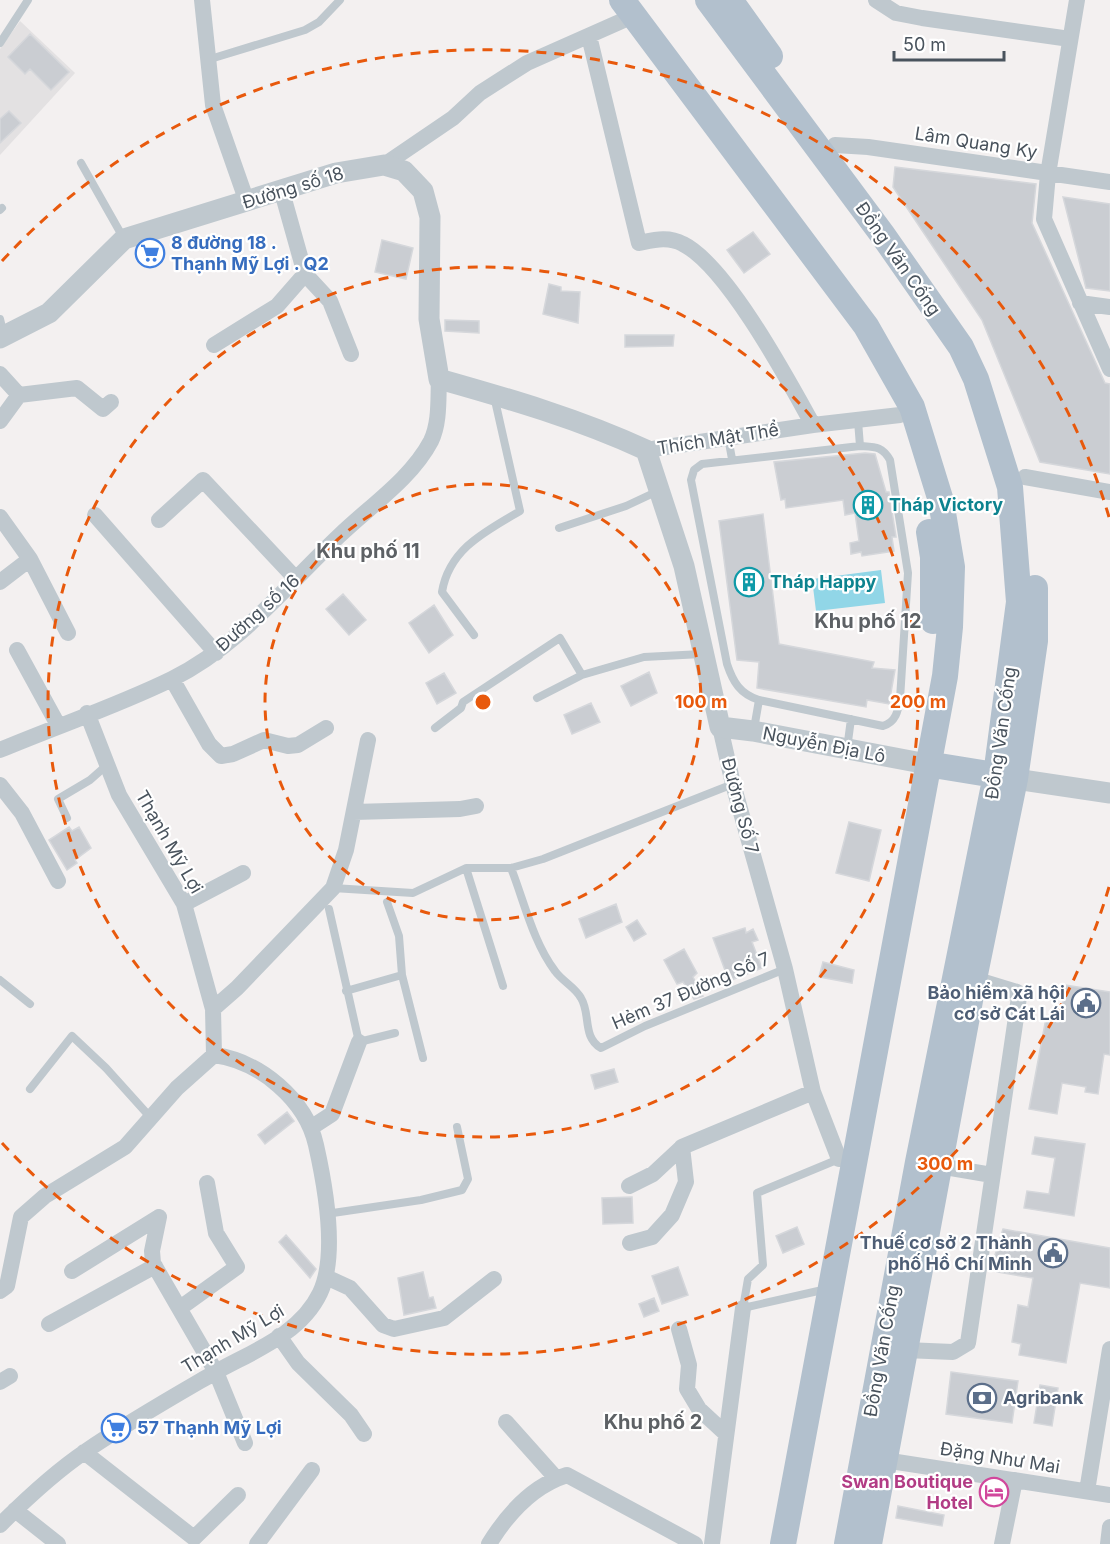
<svg xmlns="http://www.w3.org/2000/svg" width="1110" height="1544" font-family="Inter,sans-serif">
<style>
.education{fill:#e3e1e2}
.water{fill:#91d6e7}
.building{fill:#cacdd2;stroke:#d5d7db;stroke-width:1.5}
.lines{fill:none;stroke-linecap:round;stroke-linejoin:round}
.service{stroke:#bfc8ce;stroke-width:8}
.minor{stroke:#bfc8ce;stroke-width:16}
.tertiary{stroke:#bfc8ce;stroke-width:21}
.primary{stroke:#b2c0cd;stroke-width:26}
.ring{fill:none;stroke:#e8590c;stroke-width:3;stroke-dasharray:10 8}
.labels{text-anchor:middle;stroke-width:4.5;stroke-linejoin:round;paint-order:stroke}
.street-label{font-size:18px;fill:#49535d;stroke:#fff}
.shop-label{font-size:18px;font-weight:bold;fill:#366cbe;stroke:#fff;text-anchor:start}
.culture-label{font-size:18px;font-weight:bold;fill:#0d838f;stroke:#fff;text-anchor:start}
.service-label{font-size:18px;font-weight:bold;fill:#4e5e75;stroke:#fff;text-anchor:end}
.hotel-label{font-size:18px;font-weight:bold;fill:#b23c85;stroke:#fff;text-anchor:end}
.neighbourhood-label{font-size:20px;font-weight:bold;fill:#5d6165;stroke:#fff}
.centre{fill:#e8590c;stroke:#fff;stroke-width:3}
.ring-label{font-size:18px;text-anchor:middle;font-weight:bold;fill:#e8590c;stroke:#fff;stroke-width:4.5;stroke-linejoin:round;paint-order:stroke}
</style>
<rect width="100%" height="100%" fill="#f3f0f0"/>
<path class="education" d="M20,21L75,73L0,155V49Z"/>
<path class="water" d="M881,570L885,603L816,611L812,579Z"/>
<path class="building" d="M30,34L69,72L51,90L30,69L25,74L8,57Z
M9,111L21,123L0,143V119Z
M895,167L1036,184L1032,223L1105,383L1110,384V474L1040,462L982,320L893,187Z
M1063,197L1110,204V291L1086,288Z
M753,232L770,254L744,273L727,250Z
M382,240L413,248L406,279L375,272Z
M549,284L561,287V291L580,292L578,323L543,314Z
M445,320L479,321V333L445,331Z
M625,335H674L673,346L625,347Z
M865,453L875,454L886,492H889L896,537H892L894,551L862,556L861,552L851,554L850,543L859,541L855,513L845,515L843,500L786,508L785,499L781,500L774,462Z
M763,514L779,644L874,662L872,668L895,670L889,704L867,700L866,707L757,688L759,662L737,660L719,521Z
M343,594L366,620L349,635L326,609Z
M434,605L453,635L429,653L409,623Z
M649,672L657,693L631,706L621,686Z
M444,673L456,693L437,704L426,683Z
M591,703L600,722L572,734L564,715Z
M849,822L881,830L869,881L836,873Z
M69,827L72,831L79,827L91,848L75,860L77,863L67,870L49,840Z
M616,904L622,922L586,938L579,919Z
M637,920L646,934L634,941L626,927Z
M745,928L746,933L753,929L758,940L752,942L762,968L729,981L713,938Z
M684,949L697,973L693,977L703,996L694,999L683,982L677,984L664,960Z
M823,962L854,970L852,983L819,977Z
M1065,985L1110,992V1055L1104,1054L1098,1094L1085,1092L1086,1087L1062,1083L1057,1114L1029,1109L1046,1018L1060,1020Z
M614,1069L618,1082L595,1089L591,1075Z
M287,1112L294,1121L265,1144L258,1135Z
M1035,1137L1085,1144L1074,1216L1024,1208L1027,1191L1049,1194L1055,1158L1032,1154Z
M632,1197L633,1223L603,1224L602,1198Z
M797,1227L804,1244L783,1253L776,1236Z
M1003,1229L1110,1248V1288L1080,1283L1066,1363L1019,1355L1021,1344L1012,1342L1018,1305L1028,1307L1033,1278L997,1272L998,1263L994,1258Z
M286,1235L316,1269L310,1278L279,1242Z
M678,1267L688,1295L662,1304L652,1276Z
M423,1272L429,1298L433,1297L436,1308L404,1315L398,1278Z
M654,1298L659,1311L644,1317L639,1304Z
M951,1372L1018,1381L1012,1423L946,1414Z
M1040,1385L1058,1388L1052,1426L1034,1423Z
M898,1506L944,1515L942,1526L896,1518Z"/>
<g class="lines">
<path class="service" d="M0,43L28,0
M207,60L305,30L319,22L340,0
M81,163L124,239
M0,210L2,208
M0,319L4,336
M858,421L860,446
M728,437L732,459
M860,446C875,447 882,446 890,460L908,573L900,699C898,711 896,722 883,726L759,700C740,694 733,682 727,664L691,480L694,470L702,464Z
M559,528L626,506L658,491
M474,635L442,592C449,549 486,531 520,511L494,396
M582,675L644,657L702,654
M435,728L461,708L463,702L560,638L582,675L537,698
M754,729L759,700
M847,749L851,719
M67,818L58,799L90,780L107,765
M466,868L503,986
M511,868C524,901 533,942 555,971C562,981 575,987 581,998C591,1014 582,1037 601,1048L645,1026L785,969
M333,888L413,893L466,868H511L543,859L733,784
M387,902L399,936L402,975L423,1058
M329,909L359,1042L395,1033
M0,980L30,1004
M346,991L402,975
M30,1089L72,1036L106,1068L151,1118
M326,1214L421,1200L462,1190L468,1179L457,1127
M818,1291L743,1308L748,1279L763,1265L757,1193L839,1159"/>
<path class="minor" d="M202,0L213,105L247,202
M876,0L896,13L922,18L1070,39
M1077,0L1048,174L1044,219L1110,369
M589,36L639,243C654,240 668,236 683,244C727,266 788,380 813,425
M835,145L868,147L1110,182
M384,165L453,118L480,93L527,63L624,20
M305,274L330,301L351,354
M1080,303L1110,307
M214,345L277,306L305,274L282,192
M0,374L19,395L77,388L103,409L111,402
M0,421L19,395
M646,450L813,425L900,415
M1025,477L1110,492
M95,515L216,653
M0,517L30,559L0,582
M159,520L203,480L296,579
M30,559L68,633
M17,650L58,725
M172,679L209,744L221,756L233,754L264,740L288,746L298,745L326,728
M720,727L733,784L785,969L813,1092L839,1159
M0,750C57,726 117,706 172,679C239,646 286,586 340,535C370,506 411,479 431,441C440,422 438,399 439,379
M0,785L22,813L58,881
M354,812L460,809L476,806
M184,904L243,873
M213,1009L237,988L333,888L346,850L368,740
M312,1127L332,1114L359,1042
M939,1166L992,1175
M629,1186L653,1174L682,1147
M159,1217L152,1251L153,1263L216,1372L245,1443
M630,1243L652,1237L672,1215L686,1182L682,1147L813,1092
M72,1271L159,1217
M326,1277L350,1288L383,1325L394,1329L444,1318L494,1279
M0,1291L7,1286L21,1217L45,1196L125,1147L177,1088L214,1055
M180,1308L237,1267L216,1233L207,1183
M49,1324L155,1266
M679,1329L689,1365L687,1389L699,1409L726,1434
M279,1336L298,1363L351,1415L364,1434
M905,1350L953,1352L968,1343L1019,997L1017,992L974,979
M0,1382L10,1376
M506,1422L556,1478
M84,1452L194,1538L238,1495
M884,1460L1110,1495
M1087,1491L1110,1349
M15,1510L58,1544
M0,1525C26,1499 55,1472 86,1451C127,1423 171,1398 214,1373C251,1352 300,1335 320,1293C338,1255 325,1185 316,1145C306,1100 260,1061 214,1055L213,1009L184,904L119,795L87,713
M257,1544L312,1470
M489,1544C508,1513 532,1486 567,1475L695,1544
M712,1544L743,1308
M1002,1544L1015,1480
M1108,1544L1110,1527"/>
<path class="tertiary" d="M0,338L49,313L124,239L336,173L384,165L404,171L423,191L430,217L429,319L439,379C510,399 579,419 646,450L684,566L720,727L753,731L927,764
M1015,779L1110,793"/>
<path class="primary" d="M622,0L866,326L912,407L941,501L952,567L950,627L945,676L783,1544
M708,0L882,234L961,347L976,379L1010,487L1019,602L996,775L918,1162L847,1544
M730,0L770,56
M929,532L933,557V621
M927,764L1013,778
M869,1544L974,979L1015,779L1035,641V588"/>
</g>
<g class="ring">
<circle cx="483" cy="702" r="218"/>
<circle cx="483" cy="702" r="435"/>
<path d="M1109 887A653 653 0 0 1 2 1143M2 261A653 653 0 0 1 1109 517"/>
</g>
<defs>
<g id="supermarket-ring" transform="scale(1.5)"><circle r="9.5" fill="#fff" stroke="#3f7fe0" stroke-width="1.5"/><path d="M-6-5.5h2.5l.6 2H6L4.5 2H-2.5L-4.4-4H-6ZM-1.5 3.2a1.3 1.3 0 1 0 .1 0ZM3 3.2a1.3 1.3 0 1 0 .1 0Z" fill="#3f7fe0"/></g>
<g id="building-ring" transform="scale(1.5)"><circle r="9.5" fill="#fff" stroke="#0f9aa8" stroke-width="1.5"/><path d="M-4-6H4V6H1V3H-1V6H-4ZM-2.5-4.3h1.7v1.8h-1.7ZM.8-4.3h1.7v1.8H.8ZM-2.5-1h1.7V.8h-1.7ZM.8-1h1.7V.8H.8Z" fill="#0f9aa8"/></g>
<g id="civic-ring" transform="scale(1.5)"><circle r="9.5" fill="#fff" stroke="#5c6f8a" stroke-width="1.5"/><path d="M-.6-6.5H3V-4.5H.6V-3L4-1V1h2V6H-6V1h2V-1L-.6-3ZM-1.2 2.5V6h2.4V2.5Z" fill="#5c6f8a"/></g>
<g id="bank-ring" transform="scale(1.5)"><circle r="9.5" fill="#fff" stroke="#5c6f8a" stroke-width="1.5"/><path d="M-6-4H6V4H-6ZM0-2.3a2.3 2.3 0 1 0 0 4.6a2.3 2.3 0 1 0 0-4.6Z" fill="#5c6f8a"/></g>
<g id="hotel-ring" transform="scale(1.5)"><circle r="9.5" fill="#fff" stroke="#d1479c" stroke-width="1.5"/><path d="M-6-4.5h1.5V1H6V5H4.5V3h-9V5H-6ZM-4 0a1.8 1.8 0 1 1 3.6 0ZM.5 0V-2.5h3Q6-2.5 6 0Z" fill="#d1479c"/></g>
</defs>
<g fill-rule="evenodd">
<use href="#supermarket-ring" x="150" y="253"/>
<use href="#building-ring" x="868" y="505"/>
<use href="#building-ring" x="749" y="582"/>
<use href="#civic-ring" x="1086" y="1003"/>
<use href="#civic-ring" x="1053" y="1253"/>
<use href="#bank-ring" x="982" y="1398"/>
<use href="#supermarket-ring" x="116" y="1428"/>
<use href="#hotel-ring" x="994" y="1492"/>
</g>
<g class="labels">
<g class="street-label">
<text transform="translate(976 143) rotate(9)" y="6">Lâm Quang Ky</text>
<text transform="translate(293 188) rotate(-17)" y="6">Đường số 18</text>
<text transform="translate(898 259) rotate(55)" y="6">Đồng Văn Cống</text>
<text transform="translate(718 439) rotate(-9)" y="6">Thích Mật Thể</text>
<text transform="translate(258 613) rotate(-42)" y="6">Đường số 16</text>
<text transform="translate(1001 733) rotate(-82)" y="6">Đồng Văn Cống</text>
<text transform="translate(824 745) rotate(11)" y="6">Nguyễn Địa Lô</text>
<text transform="translate(740 806) rotate(75)" y="6">Đường Số 7</text>
<text transform="translate(169 842) rotate(60)" y="6">Thạnh Mỹ Lợi</text>
<text transform="translate(691 991) rotate(-23)" y="6">Hẻm 37 Đường Số 7</text>
<text transform="translate(233 1339) rotate(-31)" y="6">Thạnh Mỹ Lợi</text>
<text transform="translate(882 1351) rotate(-80)" y="6">Đồng Văn Cống</text>
<text transform="translate(1000 1458) rotate(9)" y="6">Đặng Như Mai</text>
</g>
<g class="shop-label">
<text x="171" y="249">8 đường 18 .<tspan x="171" dy="21">Thạnh Mỹ Lợi . Q2</tspan></text>
<text x="137" y="1434">57 Thạnh Mỹ Lợi</text>
</g>
<g class="culture-label">
<text x="889" y="511">Tháp Victory</text>
<text x="770" y="588">Tháp Happy</text>
</g>
<g class="service-label">
<text x="1065" y="999">Bảo hiểm xã hội<tspan x="1065" dy="21">cơ sở Cát Lái</tspan></text>
<text x="1032" y="1249">Thuế cơ sở 2 Thành<tspan x="1032" dy="21">phố Hồ Chí Minh</tspan></text>
<text x="1003" y="1404" text-anchor="start">Agribank</text>
</g>
<g class="hotel-label">
<text x="973" y="1488">Swan Boutique<tspan x="973" dy="21">Hotel</tspan></text>
</g>
<g class="neighbourhood-label">
<text x="368" y="558">Khu phố 11</text>
<text x="868" y="628">Khu phố 12</text>
<text x="653" y="1429">Khu phố 2</text>
</g>
</g>
<circle cx="483" cy="702" r="9" class="centre"/>
<g class="ring-label">
<text x="701" y="708">100 m</text>
<text x="918" y="708">200 m</text>
<text x="945" y="1170">300 m</text>
</g>
<path d="M894 51v9h110v-9" fill="none" stroke="#49535d" stroke-width="3"/>
<text x="903" y="51" font-size="18" fill="#49535d" stroke="#ffffff" stroke-width="4.5" paint-order="stroke">50 m</text>
</svg>
